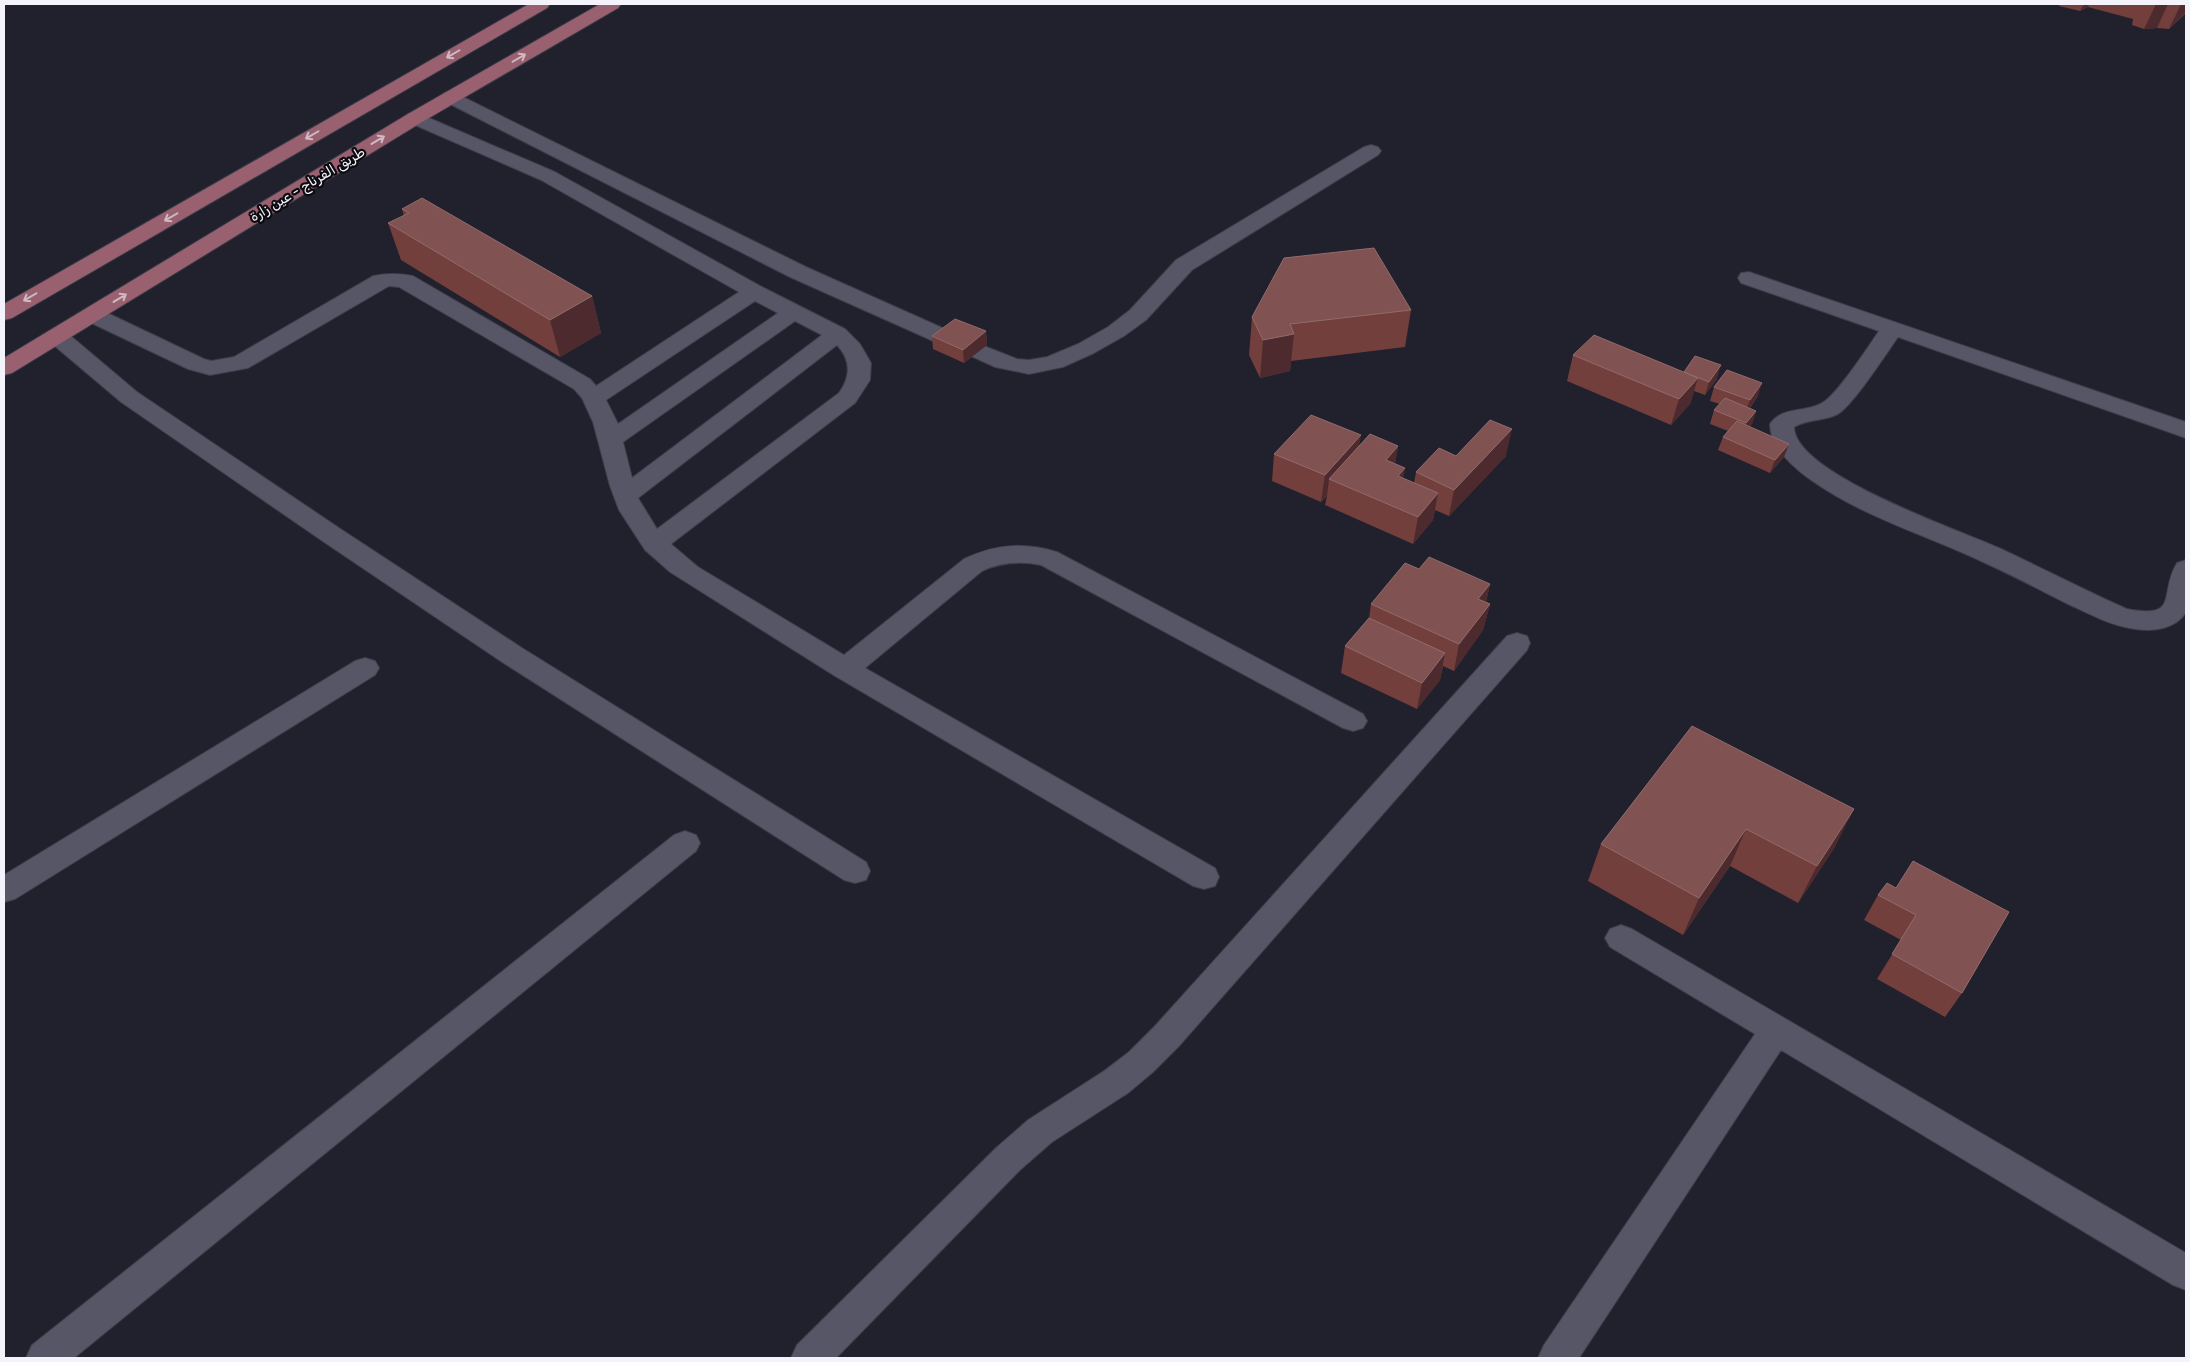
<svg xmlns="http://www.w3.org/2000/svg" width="2190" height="1362" font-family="Rubik,'Noto Sans Arabic',sans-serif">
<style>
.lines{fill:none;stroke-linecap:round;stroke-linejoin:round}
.minor-casing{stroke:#3e3d48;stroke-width:2}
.major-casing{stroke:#3e3d48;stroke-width:2}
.minor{fill:#575666;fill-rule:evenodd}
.major{fill:#996170;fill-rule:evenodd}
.wall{fill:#723f3d}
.shaded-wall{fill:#4c2a2e}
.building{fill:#805252;stroke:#926b6c}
.oneway{stroke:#d0b9c4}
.labels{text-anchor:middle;stroke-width:4.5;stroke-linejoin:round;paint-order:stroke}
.far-street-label{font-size:14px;fill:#f4f3fc;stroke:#0b0b10}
</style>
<rect width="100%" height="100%" fill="#21202d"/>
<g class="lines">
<g class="minor-casing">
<path id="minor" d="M451,91L806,267L956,334L959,339L956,344L948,346L940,344L790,277L444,101L442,97L444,93Z
M415,112L555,172L762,287L845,329L860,344L871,363L870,380L855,403L671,544L698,567L844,655L964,559C995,544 1024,542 1057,552L1363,714L1367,721L1363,728L1353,731L1343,728L1041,565C1020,561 1001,562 982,571L865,668L1215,868L1219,877L1215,886L1204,889L1193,886L835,676L670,572L645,550L619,510L610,486L593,422L582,398L574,389L399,287L389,286L248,368L210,375L188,369L85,320L82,315L85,310L93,308L101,310L204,359L211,361L234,357L373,276C388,273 398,273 413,276L590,379L596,386L739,292L541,180L408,122L405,118L408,114ZM755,301L778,313L618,424L606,400ZM795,321L822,335L632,478L623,442ZM837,345C851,360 851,376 839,393L657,529L638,498Z
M1371,145L1378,147L1381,151L1378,155L1192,270L1146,320L1124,336L1094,353L1063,367L1029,374L995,367L971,356L968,351L971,346L979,344L1017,359L1029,360L1047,357L1078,344L1108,327L1130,310L1176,260L1364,147Z
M1749,272L2186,422V438L1898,337C1886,354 1853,405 1838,414C1825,421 1807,419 1794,427C1795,474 1959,530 1999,548C2042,568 2084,590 2127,609C2181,619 2158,594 2177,563L2186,560V612C2176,629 2153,632 2135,629C2111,626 2090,614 2068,604C2040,590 2012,575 1983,562C1926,535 1863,517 1811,480C1794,468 1770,447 1770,424C1782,406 1805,413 1822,403C1837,395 1868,347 1879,331L1741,283L1738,278L1741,273Z
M58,330L66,332L137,392L339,528L522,648L866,862L870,871L866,880L855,883L844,880L502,662L321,540L121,402L50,342L47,337L50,332Z
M1517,633L1527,636L1530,643L1527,650L1179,1046L1153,1072L1128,1093L1052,1142L1020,1170L836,1358H791L797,1345L996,1148L1028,1120L1104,1071L1129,1052L1155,1026L1507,636Z
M365,658L375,661L379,668L375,675L15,899L4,902V875L355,661Z
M685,831L696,835L700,843L696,851L74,1358H26L32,1345L674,835Z
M1621,925L1632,929L2186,1253V1290L2173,1285L1781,1050L1579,1358H1538L1544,1345L1755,1034L1610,947L1605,938L1610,929Z"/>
</g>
<g class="major-casing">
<path id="major" d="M529,4H550L547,8L12,318L4,320V304Z
M600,4H621L618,8L422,122L12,373L4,375V358L408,114Z"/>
</g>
<use href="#minor" class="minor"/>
<use href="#major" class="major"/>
</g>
<path class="wall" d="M2060,4H2186V13L2169,29L2157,28L2144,29L2132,25L2133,19L2088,7L2080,11L2059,6Z
M402,209L592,296L601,333L560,357L401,260L388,223L404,216Z
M1411,310L1405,347L1291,361L1290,371L1260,378L1249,355L1252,317Z
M986,331L987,345L964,363L933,349L932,336Z
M1573,355L1684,372L1717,379L1705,395L1694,391L1690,404L1671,425L1567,381Z
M1714,387L1758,396L1750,408L1756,411L1752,424L1749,427L1789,444L1784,457L1770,473L1718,450L1723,437L1728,431L1710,424L1714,410L1720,404L1710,401Z
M1359,446H1398L1395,463L1403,479L1414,483L1416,472L1456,456H1506L1449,516L1435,510L1433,520L1413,544L1325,505L1327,496L1321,502L1272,481L1274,454Z
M1490,584L1486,602L1490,604L1483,630L1454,671L1443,666L1440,680L1417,709L1341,673L1345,646L1369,618L1371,604Z
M1692,726L1835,847L1798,903L1730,866L1683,935L1588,881L1601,844Z
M1896,888L2009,912L1962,993L1945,1017L1877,979L1901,940L1864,920L1878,895Z"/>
<path class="shaded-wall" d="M2084,4H2089L2088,7L2080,11Z
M2156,4H2168L2157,28L2144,29Z
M2181,4H2186V12L2169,29Z
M592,296L601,333L560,357L550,320Z
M986,331L987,345L964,363L963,350Z
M1294,334L1290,371L1260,378L1263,340Z
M1721,365L1717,379L1705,395L1709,382Z
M1698,378L1690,404L1671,425L1679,399Z
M1762,383L1758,396L1745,414L1750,400Z
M1756,411L1752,424L1741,436L1746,423Z
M1512,429L1506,456L1449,516L1454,490Z
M1361,435L1357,462L1329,479L1327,496L1321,502L1325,475Z
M1789,444L1784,457L1770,473L1775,460Z
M1398,446L1394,473L1386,460Z
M1405,468L1401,494L1398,476Z
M1438,493L1433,520L1413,544L1418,517Z
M1490,584L1484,610L1478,599Z
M1490,604L1483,630L1454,671L1459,644Z
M1445,653L1440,680L1417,709L1422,683Z
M1854,809L1835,847L1798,903L1817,866Z
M1746,829L1730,866L1683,935L1699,898Z"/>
<path class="building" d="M422,198L592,296L550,320L388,223L409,213L402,209Z
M1374,248L1411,310L1290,324L1294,334L1263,340L1252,317L1284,258Z
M955,319L986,331L963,350L932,336Z
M1594,335L1698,378L1679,399L1573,355Z
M1695,356L1721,365L1709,382L1684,372Z
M1727,370L1762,383L1750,400L1714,387Z
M1725,398L1756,411L1746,423L1714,410Z
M1311,415L1361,435L1325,475L1274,454Z
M1490,420L1512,429L1454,490L1416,472L1439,448L1456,456Z
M1737,421L1789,444L1775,460L1723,437Z
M1370,434L1398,446L1386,460L1405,468L1398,476L1438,493L1418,517L1329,479Z
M1429,557L1490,584L1478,599L1490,604L1459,644L1371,604L1405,563L1419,569Z
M1369,618L1445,653L1422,683L1345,646Z
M1692,726L1854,809L1817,866L1746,829L1699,898L1601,844Z
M1913,861L2009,912L1962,993L1892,954L1916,915L1878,895L1887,883L1896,888Z"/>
<defs><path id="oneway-shaft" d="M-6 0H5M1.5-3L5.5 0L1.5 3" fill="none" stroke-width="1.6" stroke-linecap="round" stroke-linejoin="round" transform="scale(1.25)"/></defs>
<g class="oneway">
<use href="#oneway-shaft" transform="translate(453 54) rotate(150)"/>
<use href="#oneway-shaft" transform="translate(519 58) rotate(-30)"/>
<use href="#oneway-shaft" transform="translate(312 135) rotate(150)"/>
<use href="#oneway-shaft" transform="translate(378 140) rotate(-31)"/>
<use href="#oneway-shaft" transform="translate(171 217) rotate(150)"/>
<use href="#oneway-shaft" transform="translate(30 297) rotate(150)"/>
<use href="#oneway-shaft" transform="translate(120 298) rotate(-31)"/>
</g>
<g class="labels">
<g class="far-street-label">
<text transform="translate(307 184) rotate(-31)" y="5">طريق الفرناج - عين زارة</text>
</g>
</g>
<rect width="2190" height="1362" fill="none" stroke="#f4f3fc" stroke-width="10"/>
</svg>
